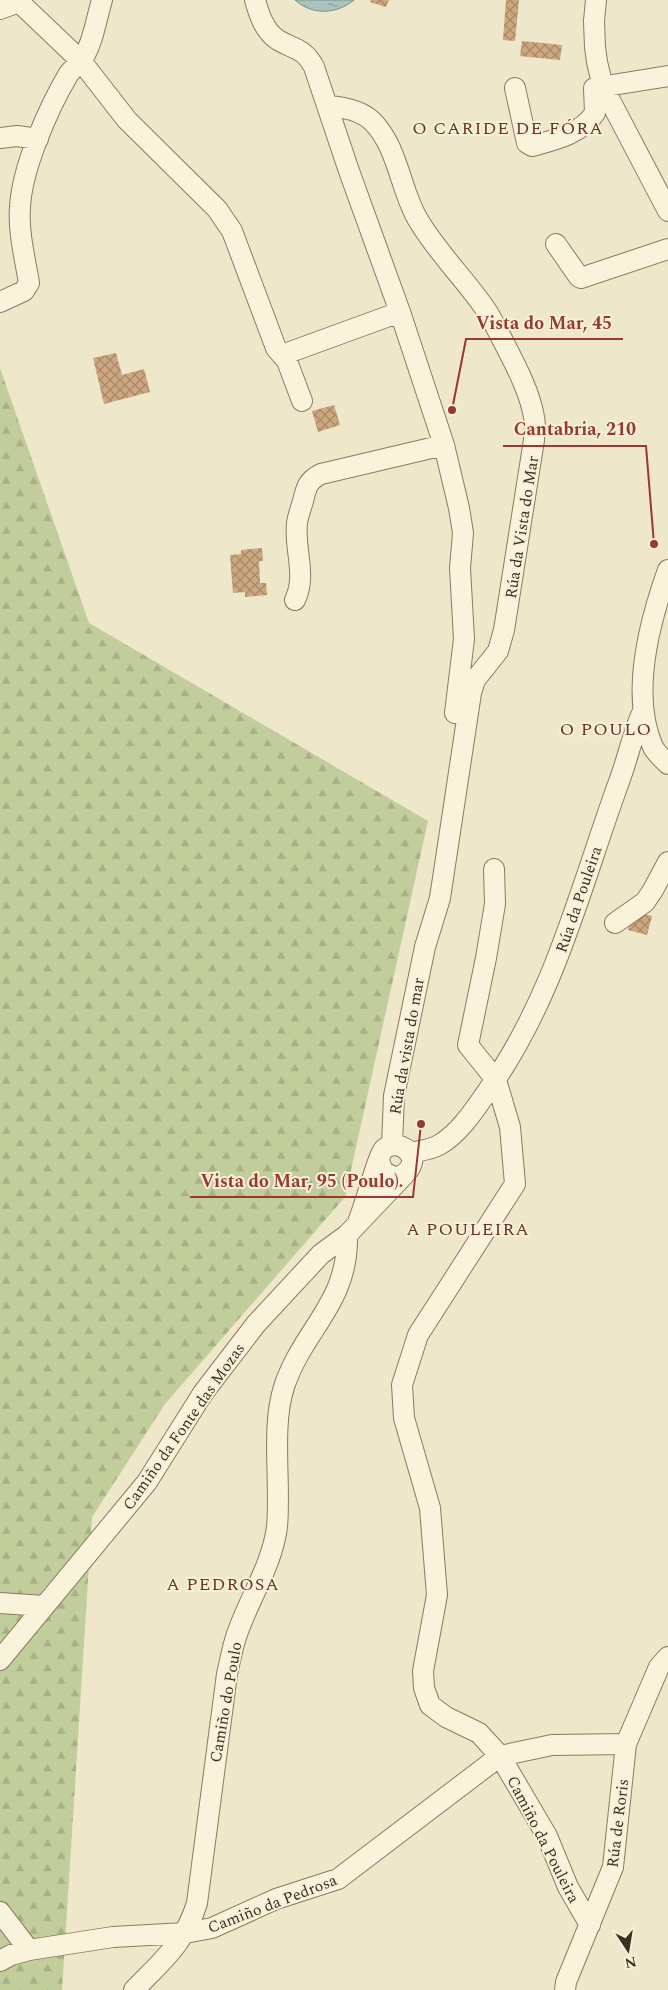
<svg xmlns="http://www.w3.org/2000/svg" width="668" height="1990" font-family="Spectral,serif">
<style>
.forest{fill:url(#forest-firs)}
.water{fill:url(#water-ripples);stroke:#70918c}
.building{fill:url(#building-cross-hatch)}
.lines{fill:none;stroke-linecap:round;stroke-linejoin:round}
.minor-casing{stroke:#8b7a5e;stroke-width:22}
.minor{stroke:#f9f3dc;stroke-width:20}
.labels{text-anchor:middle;stroke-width:4;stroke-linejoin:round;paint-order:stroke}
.street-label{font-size:16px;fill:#3b3021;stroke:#f6f0d9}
.neighbourhood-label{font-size:18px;letter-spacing:1px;fill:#673721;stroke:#f6f0d9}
.leader{fill:none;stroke:#99382e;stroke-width:2}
.callout-dot{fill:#99382e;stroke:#f6f0d9;stroke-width:2}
.callout-label{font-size:18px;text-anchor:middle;font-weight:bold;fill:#99382e;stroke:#f6f0d9;stroke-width:4;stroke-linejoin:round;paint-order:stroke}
</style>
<defs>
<pattern id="forest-firs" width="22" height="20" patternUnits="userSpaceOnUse" patternTransform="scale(1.25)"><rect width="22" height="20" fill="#c2cd9c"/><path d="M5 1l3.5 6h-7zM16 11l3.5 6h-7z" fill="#a8b086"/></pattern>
<pattern id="water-ripples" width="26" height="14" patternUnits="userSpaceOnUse" patternTransform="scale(1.25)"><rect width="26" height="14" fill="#aac3be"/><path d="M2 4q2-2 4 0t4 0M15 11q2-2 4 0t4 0" fill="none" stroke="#8c9f9a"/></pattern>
<pattern id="building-cross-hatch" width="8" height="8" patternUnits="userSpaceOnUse" patternTransform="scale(1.25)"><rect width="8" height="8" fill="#cca780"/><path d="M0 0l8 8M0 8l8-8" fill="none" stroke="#a78868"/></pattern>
</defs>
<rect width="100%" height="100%" fill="#eee7c9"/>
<path class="forest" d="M0,368L89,623L428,821L345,1197L165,1404L92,1517L62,1990H0Z"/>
<path class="water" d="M295,0H354C337,14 313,16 295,0Z"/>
<path class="building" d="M371,0H389L386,7L370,2Z
M506,0H519L515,41L503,40Z
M522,41L562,45L560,60L520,56Z
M116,353L122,375L144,369L150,392L104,404L93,358Z
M334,405L340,425L318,432L312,411Z
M262,548L263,561H259L260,583H266L267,595L245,597V592L233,593L230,555L241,554V550Z
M633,911L652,916L647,935L628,930Z"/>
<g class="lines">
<g class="minor-casing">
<path id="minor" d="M17,0L81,61L127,120L217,209L232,231L276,348L287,361L302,401
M255,0C259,14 264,31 278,40C295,50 304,48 314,67L349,171L400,312L444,445L459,508L463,533L460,568L464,639L455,713
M596,0L594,21L595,47L597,62L603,87L668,211
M0,9L19,2
M515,88L527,143L532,146C555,140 581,134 595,113L594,88L668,76
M328,106C344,107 361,110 373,122C398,148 400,188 417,218C436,251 463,277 484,307C490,315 494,324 499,333C512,359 529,388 534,417C536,425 534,433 534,440L504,630L498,651L475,680L471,693L440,898L425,947L394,1096L392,1145
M0,138L17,136L38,139
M556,244L579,277L581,278L668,249
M0,302L24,291L29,283C25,258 18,232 20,207C22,168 48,109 68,75C71,70 77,66 81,61C93,44 96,20 102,0
M282,355L400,312
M668,570C650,620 630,695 653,747C656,753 663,759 668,764
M295,600C307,575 294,549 297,523C298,516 301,508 303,501C306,488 308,480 321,474L444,445
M494,869L495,904L486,958L468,1045L496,1080L510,1127L515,1184L418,1335L402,1385L404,1418L430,1508L437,1595L423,1671L424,1688L430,1705L446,1717L479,1733L500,1756L547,1836L568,1887L590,1925
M615,923L645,902L653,890L668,862
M409,1153C419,1151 430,1150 439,1145C460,1133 475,1109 489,1089C555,996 581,885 620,779C628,757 633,733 643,711
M359,1219C365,1206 378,1155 384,1149C389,1145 397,1144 402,1147C421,1154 411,1177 393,1177L383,1171L379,1161
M0,1603L44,1606
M0,1660L147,1482L203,1393L256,1324L321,1254L347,1235L404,1175
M0,1912L29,1950
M0,1961L11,1955L29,1950L113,1937L185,1933L212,1928L276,1899L338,1879L500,1756L552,1745L626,1744
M134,1990C162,1961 185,1943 197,1903L227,1674C230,1662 232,1649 236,1637C248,1600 272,1566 277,1527C281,1483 271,1427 284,1387C303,1329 349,1303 347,1235
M565,1990L566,1982L613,1867L626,1744L659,1667L668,1657"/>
</g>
<use href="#minor" class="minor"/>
</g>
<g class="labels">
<g class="street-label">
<text transform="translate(521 527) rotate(-81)" y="6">Rúa da Vista do Mar</text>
<text transform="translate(578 899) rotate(-71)" y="6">Rúa da Pouleira</text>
<text transform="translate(406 1046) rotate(-80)" y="6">Rúa da vista do mar</text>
<text transform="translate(183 1426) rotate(-55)" y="6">Camiño da Fonte das Mozas</text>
<text transform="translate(225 1702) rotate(-80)" y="6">Camiño do Poulo</text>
<text transform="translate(617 1823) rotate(-83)" y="6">Rúa de Roris</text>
<text transform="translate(544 1839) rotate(63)" y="6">Camiño da Pouleira</text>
<text transform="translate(272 1903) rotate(-21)" y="6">Camiño da Pedrosa</text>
</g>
<g class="neighbourhood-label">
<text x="508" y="134">O CARIDE DE FÓRA</text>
<text x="606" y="735">O POULO</text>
<text x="468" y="1235">A POULEIRA</text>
<text x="223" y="1590">A PEDROSA</text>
</g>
</g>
<path class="leader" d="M452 410L466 339H623M654 544L646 446H503M421 1124L413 1197H190"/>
<g class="callout-dot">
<circle cx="452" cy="410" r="5"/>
<circle cx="654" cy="544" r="5"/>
<circle cx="421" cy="1124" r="5"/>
</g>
<g class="callout-label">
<text x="544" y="329">Vista do Mar, 45</text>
<text x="575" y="435">Cantabria, 210</text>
<text x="302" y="1187">Vista do Mar, 95 (Poulo).</text>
</g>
<g transform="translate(628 1950) rotate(168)" stroke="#f6f0d9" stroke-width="4" paint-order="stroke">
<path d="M0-4L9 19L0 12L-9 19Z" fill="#3b3021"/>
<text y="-8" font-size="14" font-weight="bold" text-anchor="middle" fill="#3b3021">N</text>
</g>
</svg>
